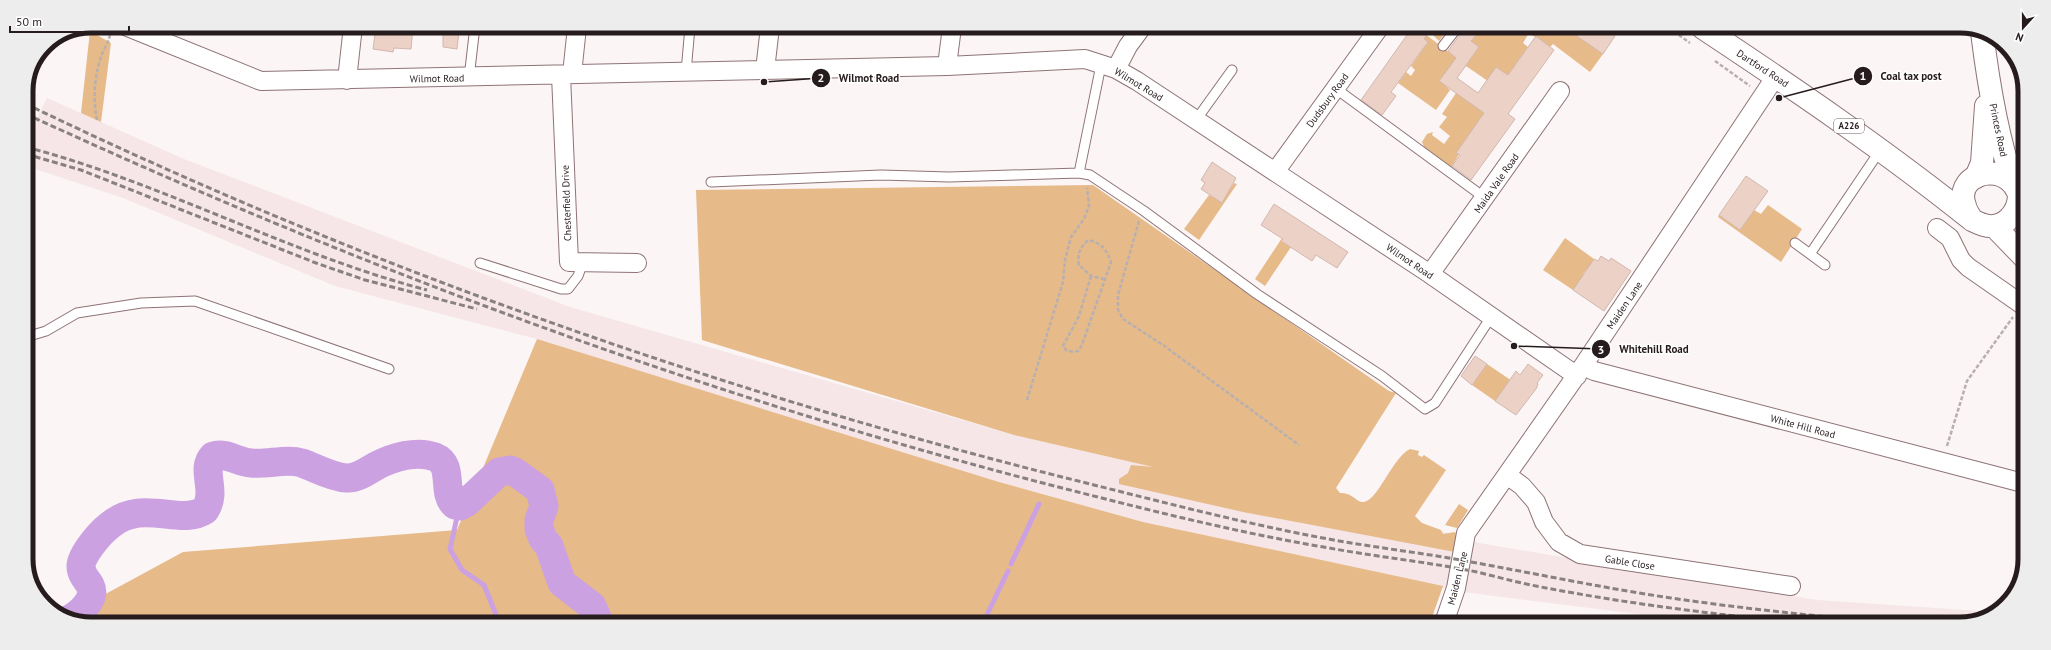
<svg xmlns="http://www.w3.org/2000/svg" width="2051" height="650" font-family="'PT Sans',sans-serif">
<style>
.built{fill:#f6e6e8}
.green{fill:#e6ba89}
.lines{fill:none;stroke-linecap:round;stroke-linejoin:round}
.stream{stroke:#cca1e2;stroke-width:5}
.river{stroke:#cca1e2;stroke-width:29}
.building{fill:#ecd1c7;stroke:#d2b7ae}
.service-casing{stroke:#8e7376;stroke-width:11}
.minor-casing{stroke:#8e7376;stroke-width:20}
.secondary-casing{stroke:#8e7376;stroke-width:24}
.primary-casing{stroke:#8e7376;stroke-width:24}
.path{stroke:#b8b0b0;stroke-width:2.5;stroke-dasharray:4 2;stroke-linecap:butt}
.service{stroke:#fff;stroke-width:9}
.minor{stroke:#fff;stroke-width:18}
.secondary{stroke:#fff;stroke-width:22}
.primary{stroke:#fff;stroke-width:22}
.rail{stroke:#898081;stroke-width:3;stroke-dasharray:6 3;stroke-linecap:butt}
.labels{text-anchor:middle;stroke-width:3;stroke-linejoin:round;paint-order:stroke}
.shield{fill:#fff;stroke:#686061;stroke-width:1}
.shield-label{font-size:9px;font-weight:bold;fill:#271c1d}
.street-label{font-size:10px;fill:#271c1d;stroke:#fff}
.rim{fill:none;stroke:#271c1d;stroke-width:5}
.leader{fill:none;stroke:#271c1d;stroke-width:1.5}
.callout-dot{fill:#271c1d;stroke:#fff;stroke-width:1.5}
.mark-label{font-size:12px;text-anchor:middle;font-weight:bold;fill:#fff}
.callout-label{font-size:11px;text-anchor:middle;font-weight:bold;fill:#271c1d;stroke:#fff;stroke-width:3;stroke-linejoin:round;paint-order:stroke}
</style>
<rect width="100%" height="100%" fill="#fbf5f5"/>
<path class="built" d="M47,98L184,159L570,307L1014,435L1322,506L1447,533L1479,543L1817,600L1994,612L1960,624H1717L1463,592L1143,522L999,482L537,339L335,286L123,198L26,166V152L34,133V123Z"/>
<path class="green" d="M1432,28H1449L1439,41L1429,31Z
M1481,28H1568L1567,29L1603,54L1590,72L1553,44L1550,47L1529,33L1523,43L1528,47L1515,65L1517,101L1466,66L1447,87L1450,90L1436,110L1398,83L1406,72L1411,76L1415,70L1411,66L1428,42L1423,38L1425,34L1458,59Z
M90,31L111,43L101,122L81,113Z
M1475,91L1494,104L1480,126L1477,123L1451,168L1425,149L1422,142L1427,134L1433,132L1432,135L1444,144L1450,136L1439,127L1447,117L1442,114L1456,93L1468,101Z
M26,119L34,123V133L26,132Z
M1234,183L1237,184L1199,240L1184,229L1209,195L1222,202Z
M1093,185L1389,391L1396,393L1336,488L1340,493C1353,492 1356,503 1364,502C1379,499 1392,458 1410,449L1419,451L1418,455L1422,457L1424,455L1446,470L1415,516L1422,523L1441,530L1443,534L1455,532L1456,534L1455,552L1243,512L1119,484V479L1128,473L1131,465L1153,467L1014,435L702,340L696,190Z
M1768,205L1802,229L1781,262L1718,217L1719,215L1740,230L1754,210L1761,214Z
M1284,235L1281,241L1286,244L1295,241L1265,286L1255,279Z
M1565,238L1594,259L1591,264L1599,277L1587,269L1583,274L1587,277L1573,290L1543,270Z
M537,339L999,482L1143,522L1443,586L1430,623L74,622L65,616L183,552L457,530Z
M1487,364L1515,383L1495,401L1472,385Z
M1459,504L1468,510L1457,528L1445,525Z"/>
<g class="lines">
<path class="stream" d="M457,517L450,549L462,570L484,585L499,622
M1011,564L1039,504
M983,623L1008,571"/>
<path class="river" d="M70,619C80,613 97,599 90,585C86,579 81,574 81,566C81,555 100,533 109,526C143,497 179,527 205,510C218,491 200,470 213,456C226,452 238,462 251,463C268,465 286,458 302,463C316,468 331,477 346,478C357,479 367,471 376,466C393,457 417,450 435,457C455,465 441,493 455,505L460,506L466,503L499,472L510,470L515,472L540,490L544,506L539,520V529L543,539L549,546L562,583L592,606L599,622"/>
</g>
<path class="building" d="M376,26H413L411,49L394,48L393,52L373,49Z
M1412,28H1432L1424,39L1428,42L1391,92L1396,96L1382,115L1361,100Z
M1465,28H1481L1471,41L1479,47L1457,78L1478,93L1496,67L1508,75L1536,36L1554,50L1508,114L1515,119L1471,180L1452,166L1460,155L1456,153L1484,113L1439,81L1456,58L1448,51Z
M1565,28H1604L1615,36L1603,54Z
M443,29L459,31L457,49L443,47Z
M1212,162L1236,178L1222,203L1201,189L1205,183L1201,180Z
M1746,176L1768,191L1740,230L1719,215Z
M1274,204L1348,252L1337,268L1316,255L1312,261L1281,241L1283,239L1261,225Z
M1601,256L1609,261L1611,258L1631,271L1604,311L1573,290L1594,259L1598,261Z
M1475,356L1487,364L1472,385L1461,376Z
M1528,364L1543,375L1537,383L1538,384L1536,389L1516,415L1495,401L1516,371L1520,375Z"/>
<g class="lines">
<g class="service-casing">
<path id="service" d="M1443,46L1457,28
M1101,65L1079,173L1090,175L1144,211L1257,294L1382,376L1425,409L1435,403L1491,317
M686,72L690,27
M469,78L475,26
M1335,88L1485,198
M1196,120L1232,70
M711,182L881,175L949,177L1079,173
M1795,243L1825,265
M1810,254L1881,149
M480,263L561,289H568L578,276L583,262
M26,337L46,331L77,313L141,303L195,301L389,369"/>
</g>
<g class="minor-casing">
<path id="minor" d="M125,26L261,81L947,66L1085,59L1116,69L1137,81L1430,274L1577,376
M947,66L952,27
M1116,69L1128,46L1142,27
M765,70L770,27
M572,74L577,27
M561,75L569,262L637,263
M347,80L353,26
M1275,172L1379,28
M1937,228L1950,238L1961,260L1968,267L2024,306
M1430,274L1560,91
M1583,366L1594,371L2023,483
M1507,475L1522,486L1536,502L1544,522L1559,542L1580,554L1791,586
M1444,623L1456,588L1466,533L1583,366L1776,76"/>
</g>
<g class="secondary-casing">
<path id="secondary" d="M1982,32C1988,81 1997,136 2013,183
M1976,177L1982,163L1986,106"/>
</g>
<g class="primary-casing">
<path id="primary" d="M1703,28C1795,89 1886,151 1972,220C1976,222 1980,224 1984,225C2004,231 2019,212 2019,195
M1972,220C1970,216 1966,211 1965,206C1954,177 1994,162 2013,184C2017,189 2020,197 2024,203
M1994,226L2024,257"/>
</g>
<path class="path" d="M1669,28L1690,43
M1715,61L1750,86
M97,120C93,99 94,78 101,57C103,49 109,43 110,34
M1139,221L1118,295V310L1123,319L1163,345L1299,445
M1091,276L1079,316L1063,346L1066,350L1073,352L1078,351L1082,345L1111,262C1107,250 1102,243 1088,240C1080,248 1077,254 1079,265L1091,276L1104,279
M1027,400L1063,282L1065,260L1071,237L1084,219L1089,206L1087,188
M1947,446L1967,381L2013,317"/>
<use href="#service" class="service"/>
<use href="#minor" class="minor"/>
<use href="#secondary" class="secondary"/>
<use href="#primary" class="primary"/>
<path class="rail" d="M26,104C358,264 708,388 1066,478C1151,499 1237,522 1323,538C1365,546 1407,551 1449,558C1523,571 1597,587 1671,598C1745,609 1820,616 1895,624
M26,114C366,271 719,402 1082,493C1164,514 1246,534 1329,548C1378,557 1428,562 1477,572C1498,577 1519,583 1541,587C1629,604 1720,615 1810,624
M26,147C163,183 289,254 427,290
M26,154L81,170L316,263L365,280L477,309"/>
</g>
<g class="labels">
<rect class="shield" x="1834" y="119" width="30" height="14" rx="3"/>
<g class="shield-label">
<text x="1849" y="129">A226</text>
</g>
<g class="street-label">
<text transform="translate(1763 68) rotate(33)" y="4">Dartford Road</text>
<text transform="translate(437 78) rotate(-1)" y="4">Wilmot Road</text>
<text transform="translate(1139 84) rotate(31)" y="4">Wilmot Road</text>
<text transform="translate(1327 100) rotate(-54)" y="4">Dudsbury Road</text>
<text transform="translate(1999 130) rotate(78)" y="4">Princes Road</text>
<text transform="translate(1496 183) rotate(-55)" y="4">Maida Vale Road</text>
<text transform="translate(566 203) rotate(-92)" y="4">Chesterfield Drive</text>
<text transform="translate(1410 261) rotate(34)" y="4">Wilmot Road</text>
<text transform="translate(1624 305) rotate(-56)" y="4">Maiden Lane</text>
<text transform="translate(1803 426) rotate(15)" y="4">White Hill Road</text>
<text transform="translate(1630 562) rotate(9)" y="4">Gable Close</text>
<text transform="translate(1457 578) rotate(-76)" y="4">Maiden Lane</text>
</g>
</g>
<path d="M0 0H2051V650H0ZM91 33H1960A58 58 0 0 1 2018 91V559A58 58 0 0 1 1960 617H91A58 58 0 0 1 33 559V91A58 58 0 0 1 91 33Z" fill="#eeeded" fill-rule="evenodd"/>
<path class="rim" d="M91 33H1960A58 58 0 0 1 2018 91V559A58 58 0 0 1 1960 617H91A58 58 0 0 1 33 559V91A58 58 0 0 1 91 33Z"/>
<path class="leader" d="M1779 98L1863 76M764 82L821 78M1514 346L1601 349"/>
<g class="callout-dot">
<circle cx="1779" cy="98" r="4"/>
<circle cx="764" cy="82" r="4"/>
<circle cx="1514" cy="346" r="4"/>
<circle cx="1863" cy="76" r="10"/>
<circle cx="821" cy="78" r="10"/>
<circle cx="1601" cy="349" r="10"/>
</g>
<g class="mark-label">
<text x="1863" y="80">1</text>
<text x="821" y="82">2</text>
<text x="1601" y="354">3</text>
</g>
<g class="callout-label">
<text x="1911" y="80">Coal tax post</text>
<text x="869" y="82">Wilmot Road</text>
<text x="1654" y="353">Whitehill Road</text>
</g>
<g transform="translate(2023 28) rotate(201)" stroke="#ffffff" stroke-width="3" paint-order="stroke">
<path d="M0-3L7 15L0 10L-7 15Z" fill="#271c1d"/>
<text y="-6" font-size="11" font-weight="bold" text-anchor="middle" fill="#271c1d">N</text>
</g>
<path d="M10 26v6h119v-6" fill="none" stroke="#271c1d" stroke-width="2"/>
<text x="16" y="26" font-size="12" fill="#271c1d" stroke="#ffffff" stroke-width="3" paint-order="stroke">50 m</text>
</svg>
